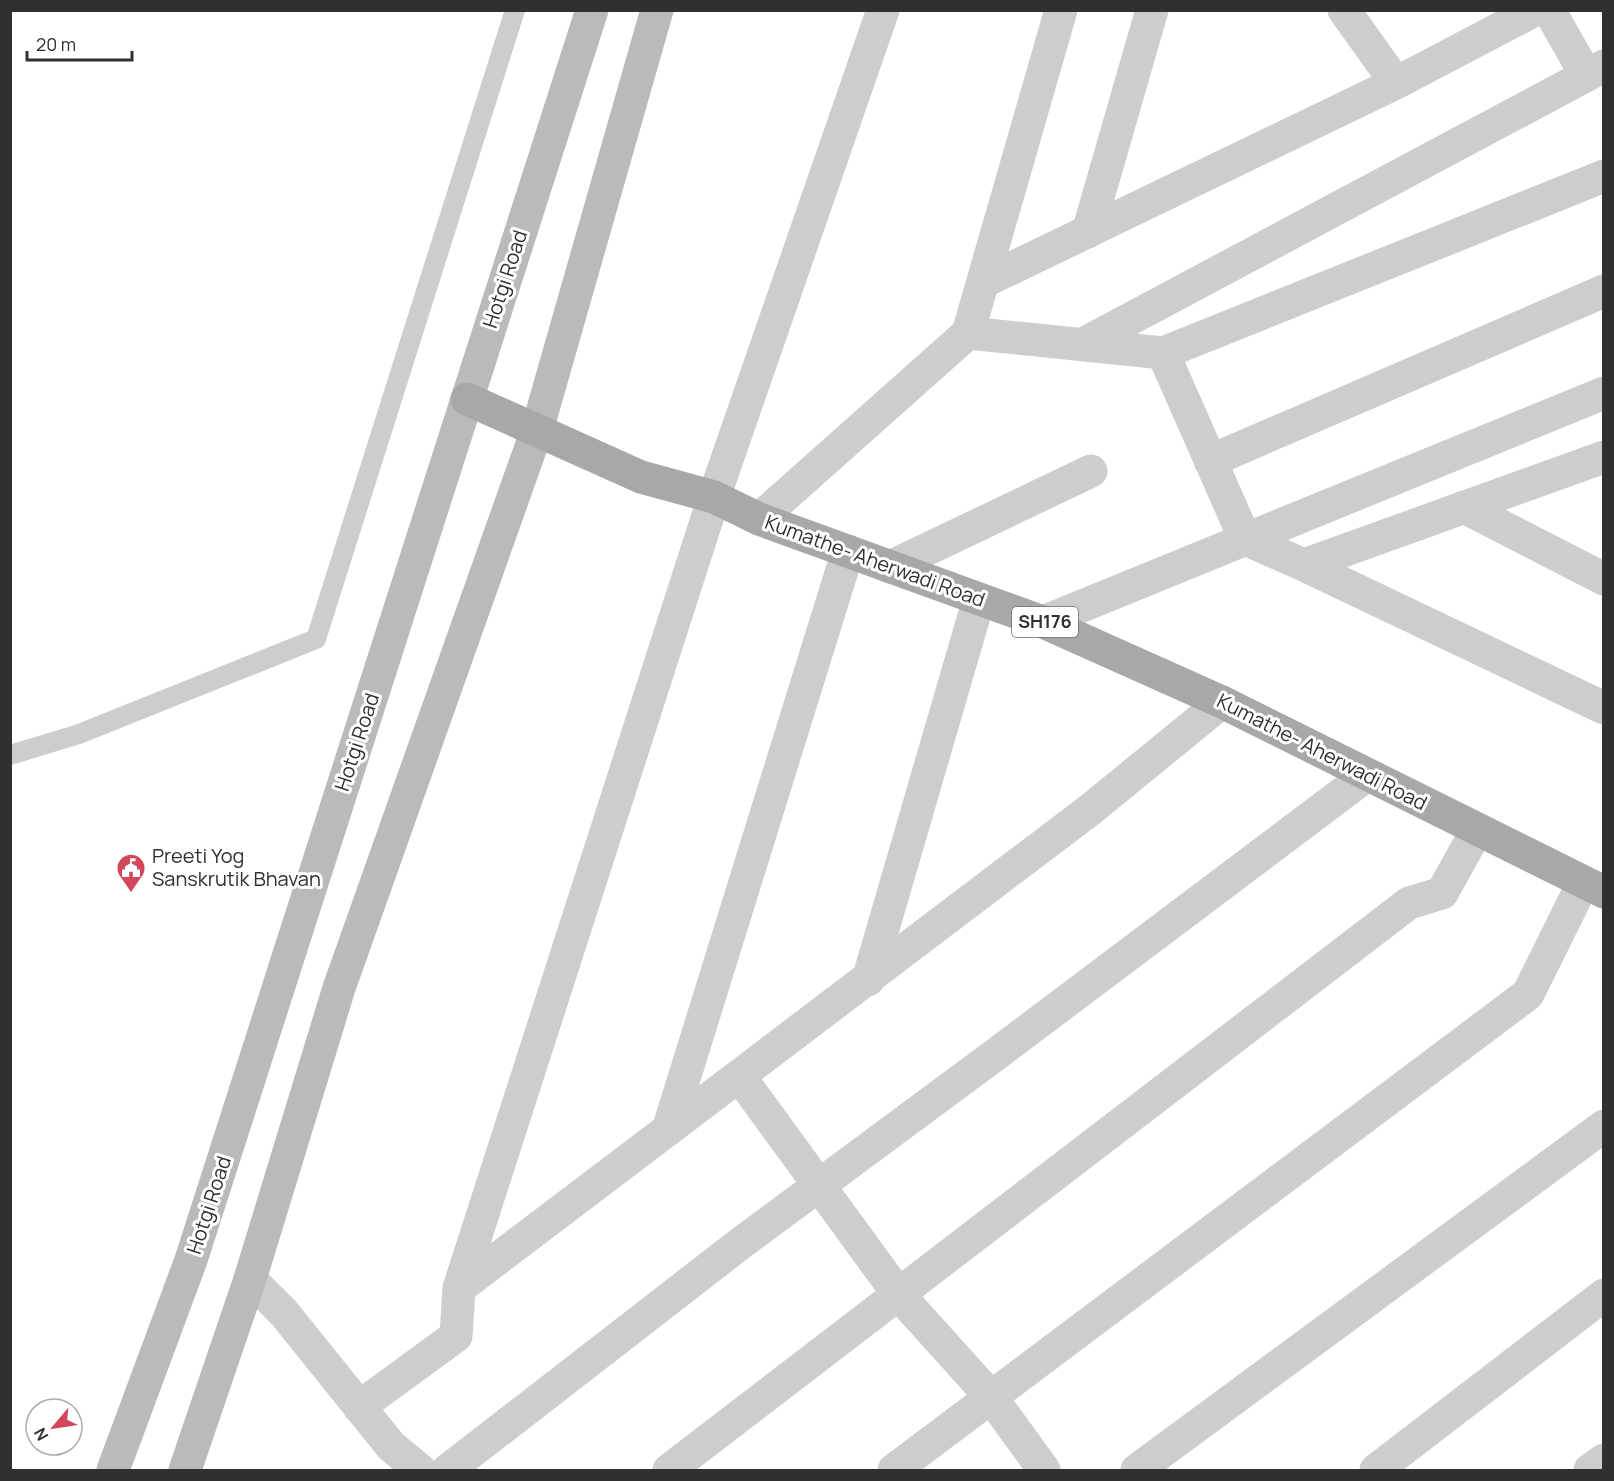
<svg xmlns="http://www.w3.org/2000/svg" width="1614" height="1481" font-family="Manrope,sans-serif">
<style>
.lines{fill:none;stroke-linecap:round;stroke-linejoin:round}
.service{stroke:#cdcdcd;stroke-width:20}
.minor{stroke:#cdcdcd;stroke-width:33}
.secondary{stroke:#bababa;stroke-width:33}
.primary{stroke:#a8a8a8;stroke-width:33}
.labels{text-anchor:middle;stroke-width:6;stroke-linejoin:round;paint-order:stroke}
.shield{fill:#fff;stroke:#6e6e6e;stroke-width:1.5}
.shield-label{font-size:18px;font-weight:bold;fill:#303030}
.street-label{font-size:20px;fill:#303030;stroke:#fff}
.poi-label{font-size:20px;fill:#303030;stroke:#fff;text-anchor:start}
</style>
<rect width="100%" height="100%" fill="#fff"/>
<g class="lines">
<path class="service" d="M10,755L79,734L316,639L515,10"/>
<path class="minor" d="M1344,10L1396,83
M1549,10L1586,75
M1088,232L1152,10
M983,282L1396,83L1535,10
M968,333L1163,353L1604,176
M1085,343L1604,66
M1163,353L1245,539L1304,565L1604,708
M1210,461L1604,291
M1464,507L1604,579
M759,519L968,333L1061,10
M1304,565L1604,457
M890,567L1091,471
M1043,622L1604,393
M868,980L979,599
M740,1077L899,1295L991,1397L1044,1470
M668,1130L848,551
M250,1279L284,1313L391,1446L420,1470
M459,1288L1091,809L1222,702
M359,1407L456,1336L459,1288L714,497L883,10
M448,1470L741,1243L999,1052L1367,775
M669,1470L1409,903L1442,893L1477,830
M894,1470L1528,994L1583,883
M1137,1470L1604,1126
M1376,1470L1604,1295
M1590,1470L1604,1460"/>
<path class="secondary" d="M113,1470L191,1260L592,10
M185,1470L250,1279L339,988L537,430L657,10"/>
<path class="primary" d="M467,399L641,477L714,497L759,519L1043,622L1222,702L1604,892"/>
</g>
<defs>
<g id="civic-pin" transform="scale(1.5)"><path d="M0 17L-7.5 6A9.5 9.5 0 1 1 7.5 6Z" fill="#d2475c" stroke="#fff"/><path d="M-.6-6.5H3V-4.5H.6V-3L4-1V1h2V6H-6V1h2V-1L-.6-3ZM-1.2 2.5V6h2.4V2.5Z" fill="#fff"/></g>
</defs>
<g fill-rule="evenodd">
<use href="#civic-pin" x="131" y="868"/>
</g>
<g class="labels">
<rect class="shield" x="1012" y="607" width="66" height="30" rx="4.5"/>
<g class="shield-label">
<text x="1045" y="628">SH176</text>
</g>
<g class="street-label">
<text transform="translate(505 279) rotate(-72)" y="7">Hotgi Road</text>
<text transform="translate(875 561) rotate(20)" y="7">Kumathe- Aherwadi Road</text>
<text transform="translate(357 742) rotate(-72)" y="7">Hotgi Road</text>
<text transform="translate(1322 752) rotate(27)" y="7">Kumathe- Aherwadi Road</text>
<text transform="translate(209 1205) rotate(-72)" y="7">Hotgi Road</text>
</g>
<g class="poi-label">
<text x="152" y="863">Preeti Yog<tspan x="152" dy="23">Sanskrutik Bhavan</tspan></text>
</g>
</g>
<rect width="1614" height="1481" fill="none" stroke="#303030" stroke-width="24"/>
<g transform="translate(54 1427) rotate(241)"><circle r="28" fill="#ffffff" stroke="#acacac" stroke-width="1.5"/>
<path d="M0-4.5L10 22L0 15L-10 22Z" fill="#d2475c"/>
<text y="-9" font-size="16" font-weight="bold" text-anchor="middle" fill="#303030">N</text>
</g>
<path d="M27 51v9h105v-9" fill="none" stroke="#303030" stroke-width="3"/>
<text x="36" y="51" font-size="18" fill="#303030" stroke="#ffffff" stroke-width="4.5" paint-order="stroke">20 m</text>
</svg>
